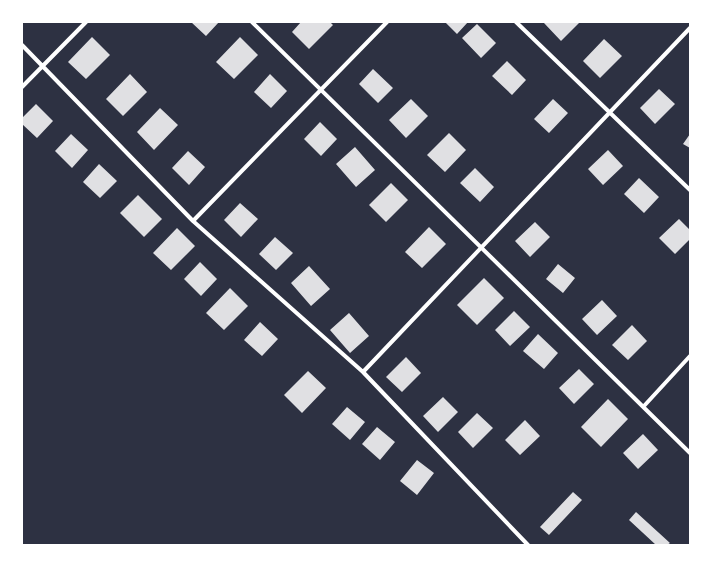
<svg xmlns="http://www.w3.org/2000/svg" width="712" height="567" font-family="'Fira Sans Condensed',sans-serif">
<style>
.building{fill:#e0e0e3}
.lines{fill:none;stroke-linecap:round;stroke-linejoin:round}
.minor{stroke:#fff;stroke-width:4}
</style>
<rect width="100%" height="100%" fill="#2d3142"/>
<path class="building" d="M191,22H219L206,36Z
M301,22H330L333,25L309,49L292,32Z
M445,22H468L457,34Z
M545,22H580L561,41L544,23Z
M477,24L496,43L481,58L462,38Z
M92,37L110,55L86,79L68,62Z
M240,37L258,55L234,79L216,62Z
M604,39L622,56L600,78L583,61Z
M507,61L526,80L512,95L492,76Z
M373,69L393,88L378,103L359,84Z
M130,74L147,92L123,116L106,99Z
M270,74L287,91L271,108L254,92Z
M659,89L675,104L655,124L640,108Z
M411,99L428,116L406,138L389,120Z
M553,99L568,113L549,133L534,119Z
M36,104L53,121L37,138L22,124V118Z
M160,108L178,125L154,150L137,132Z
M320,122L337,139L321,156L304,139Z
M449,133L466,150L445,172L427,155Z
M71,134L88,150L72,168L55,151Z
M690,134V148L683,144Z
M355,147L375,170L356,187L336,164Z
M608,150L623,166L603,185L588,169Z
M188,151L205,167L189,185L172,168Z
M99,164L117,181L100,198L83,182Z
M475,168L494,187L480,202L460,183Z
M639,178L659,197L644,213L624,194Z
M391,183L408,200L386,222L369,205Z
M138,195L162,219L144,237L120,213Z
M240,203L258,219L241,237L224,220Z
M679,219L690,230V239L675,254L659,238Z
M535,222L550,237L530,257L515,241Z
M429,227L446,244L422,268L405,252Z
M177,228L195,246L171,270L153,253Z
M275,237L293,253L276,270L259,254Z
M200,262L217,279L201,296L184,279Z
M558,264L575,278L563,293L546,279Z
M309,266L330,289L311,306L291,283Z
M484,278L504,298L477,325L457,305Z
M230,288L248,306L224,330L206,313Z
M602,300L617,316L597,335L582,319Z
M514,311L530,327L510,346L495,330Z
M349,313L369,336L350,353L330,330Z
M260,322L278,339L262,356L244,340Z
M632,325L647,341L628,360L612,345Z
M538,334L558,353L544,369L523,351Z
M406,357L421,373L402,392L386,377Z
M579,369L594,384L574,404L559,388Z
M308,371L326,388L302,413L284,395Z
M443,397L458,412L438,432L423,416Z
M608,399L628,419L601,447L581,427Z
M347,407L365,422L350,440L332,424Z
M477,413L493,428L473,448L458,432Z
M525,420L540,436L520,455L505,440Z
M377,427L395,442L380,460L362,444Z
M643,434L658,450L638,469L623,453Z
M417,460L434,473L417,495L400,481Z
M573,492L582,500L549,535L540,527Z
M636,512L670,543L667,545H656L629,520Z"/>
<g class="lines">
<path class="minor" d="M252,22L690,453
M516,22L690,190
M22,45L193,221L363,372L528,545
M22,87L86,22
M193,221L387,22
M363,372L690,28
M644,406L690,356"/>
</g>
<rect width="712" height="567" fill="none" stroke="#ffffff" stroke-width="46"/>
</svg>
